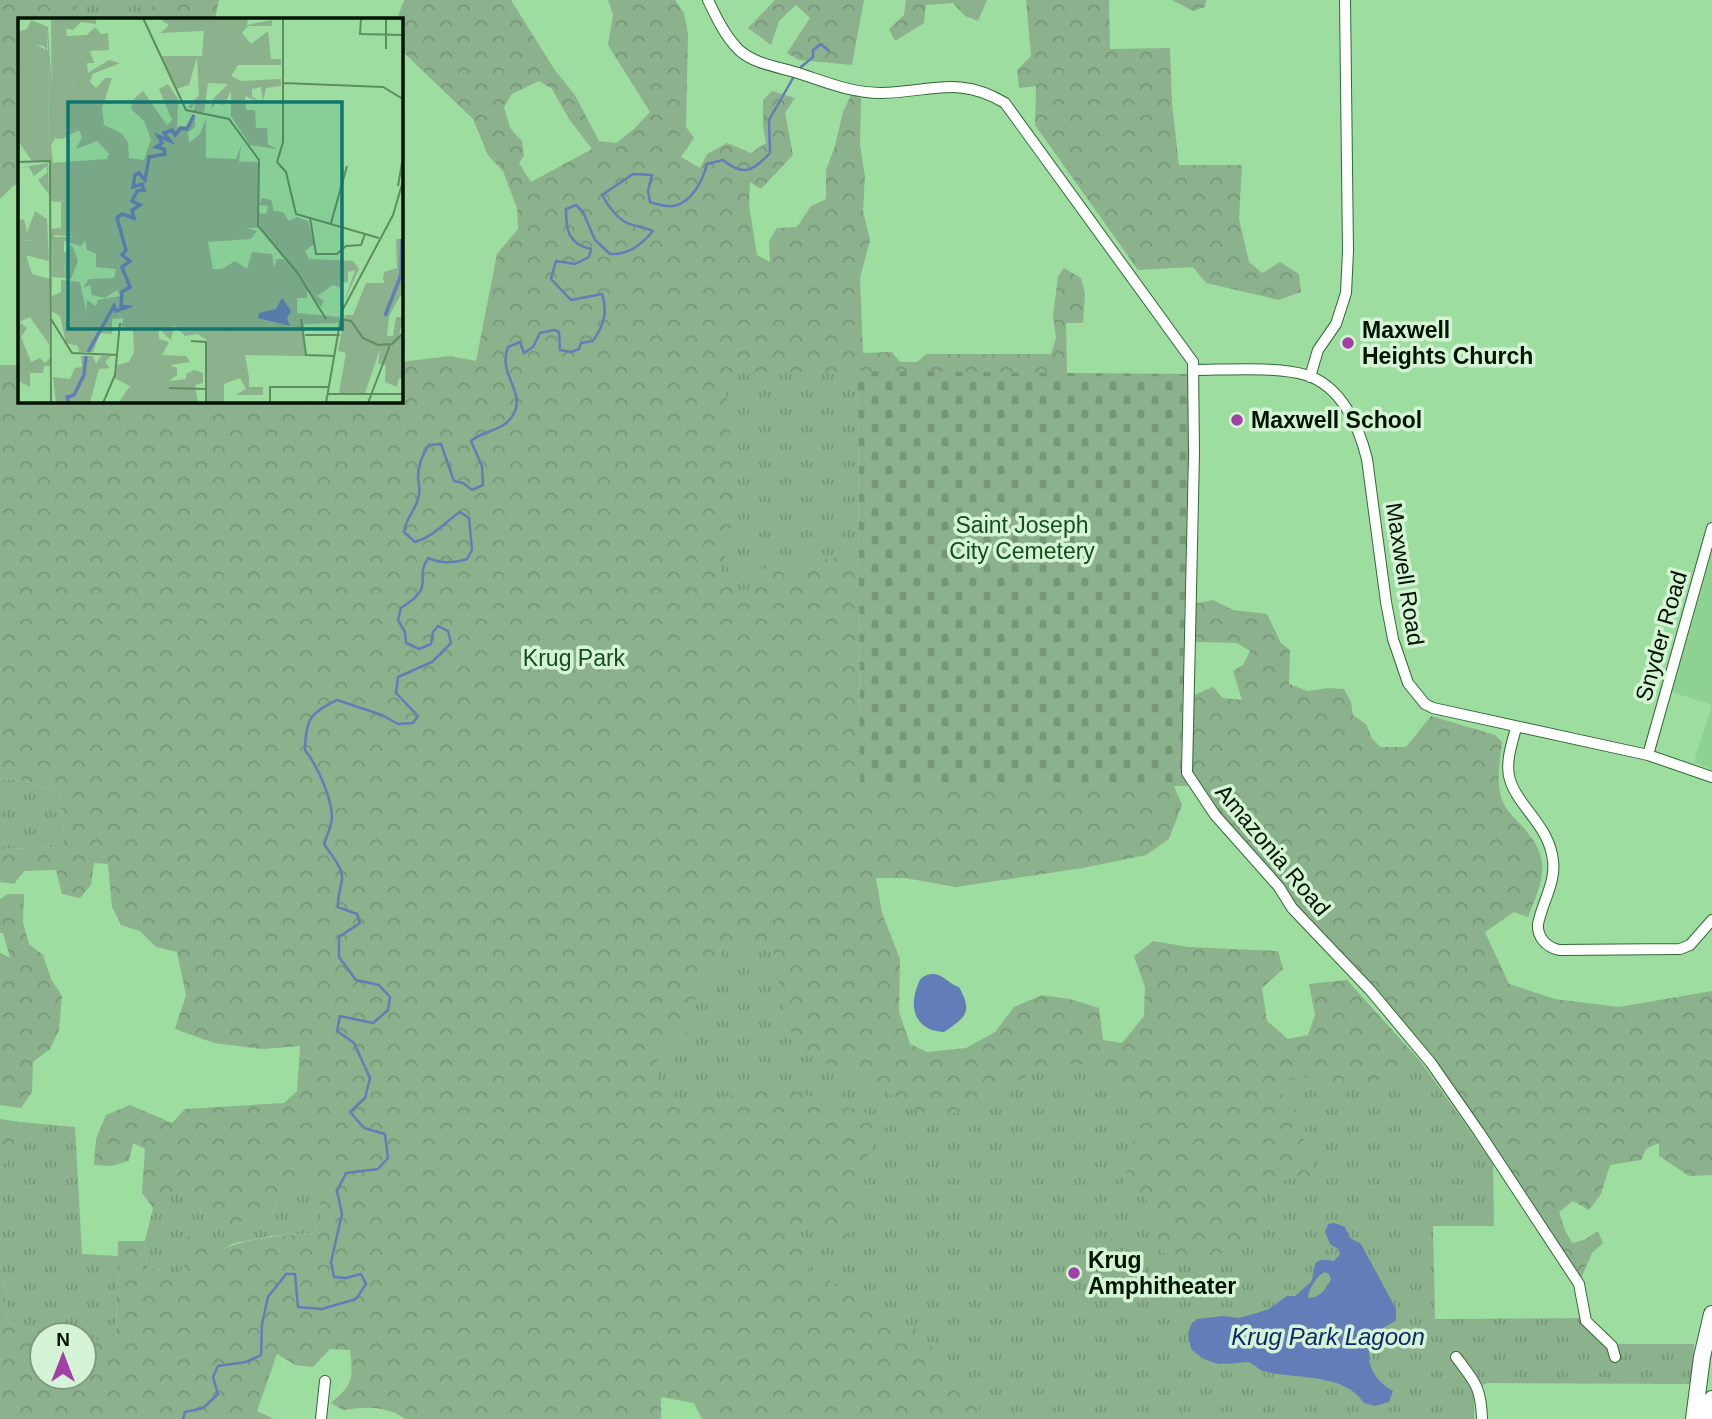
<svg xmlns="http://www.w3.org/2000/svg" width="1712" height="1419" font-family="Helvetica,sans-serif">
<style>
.built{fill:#8dd290}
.grass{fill:url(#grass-tufts)}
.forest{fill:url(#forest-crowns);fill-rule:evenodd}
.cemetery{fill:url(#cemetery-stones)}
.water{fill:#637db8;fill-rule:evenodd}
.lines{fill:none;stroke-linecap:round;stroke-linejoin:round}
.stream{stroke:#637db8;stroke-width:2.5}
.street-casing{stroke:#2e6b33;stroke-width:12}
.primary-casing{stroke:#2e6b33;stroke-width:18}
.street{stroke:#fff;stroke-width:10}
.primary{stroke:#fff;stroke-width:16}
.poi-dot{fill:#a140a7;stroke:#d5f4d5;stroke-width:2.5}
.labels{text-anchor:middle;stroke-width:7;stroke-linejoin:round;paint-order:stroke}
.poi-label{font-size:23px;font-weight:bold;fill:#001401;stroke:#d5f4d5;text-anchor:start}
.park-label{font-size:23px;fill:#134e1b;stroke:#d5f4d5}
.street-label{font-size:23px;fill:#001401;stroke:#d5f4d5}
.water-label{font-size:24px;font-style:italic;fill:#0f276e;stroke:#d5f4d5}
.inset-river{fill:none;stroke:#637db8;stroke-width:3.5}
.inset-road{fill:none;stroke:#5e8d60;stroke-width:2}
.view{fill:#0f766e;fill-opacity:0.15;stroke:#0f766e;stroke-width:3.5}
.inset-edge{fill:none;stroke:#001401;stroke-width:3.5}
</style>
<defs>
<pattern id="grass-tufts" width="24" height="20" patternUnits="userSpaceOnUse" patternTransform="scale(1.75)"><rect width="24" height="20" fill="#8cb18d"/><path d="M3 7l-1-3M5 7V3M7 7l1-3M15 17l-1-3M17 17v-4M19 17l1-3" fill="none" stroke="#779778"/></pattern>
<pattern id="forest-crowns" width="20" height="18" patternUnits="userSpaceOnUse" patternTransform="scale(1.75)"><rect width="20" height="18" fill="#8cb18d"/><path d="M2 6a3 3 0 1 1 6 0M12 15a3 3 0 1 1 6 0" fill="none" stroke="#779778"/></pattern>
<pattern id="cemetery-stones" width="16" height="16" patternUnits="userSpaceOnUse" patternTransform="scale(1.75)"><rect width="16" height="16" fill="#8cb18d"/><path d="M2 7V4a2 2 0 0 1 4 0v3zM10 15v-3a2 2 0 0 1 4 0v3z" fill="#779778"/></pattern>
</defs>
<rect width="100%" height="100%" fill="#9ddd9f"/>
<path class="built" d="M1712,547V769L1694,762L1712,705L1672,692Z"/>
<path class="grass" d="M63,0H158L150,9V19H84L81,7Z
M858,371L861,1065L1421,1062L1493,1163L1494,1226H1433L1435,1319L1583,1318C1589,1333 1599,1341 1615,1344H1694L1692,1384L1488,1383L1474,1387V1419H866L361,848L0,379L19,401H401V375Z
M0,779L26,781L60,793L64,847L0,849Z
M20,1122L75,1127L82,1254L118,1256L116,1341L84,1339V1335H57L7,1322L4,1275L0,1262V1168L14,1151Z
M309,1178L324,1216L313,1233L272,1236L235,1243L215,1253L186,1261L179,1275L147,1267L145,1241L153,1208L173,1191L189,1195L201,1212L232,1225L274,1211L279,1190Z"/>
<path class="forest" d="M0,0H63L81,7L84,19H19V183L13,186L0,199Z
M158,0H219L215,19H150V9Z
M404,0H511L554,69L575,95L599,141L616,143L633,130L650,112L608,45L613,15L608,0H675L684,13L688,35L686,127L694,138L681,157L700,168L707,154L727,143L751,153L766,143L763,126V100L772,91L795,98L785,113L793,155L761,189L750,182L749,205L757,255L770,262L769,241L777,228L797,227L811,206L826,199V170L835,146L843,112L851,95L861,98L860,145L865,177L863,211L870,240L860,278L863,353L892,352L900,362H917L927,354H1051L1056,338L1053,316L1058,276L1064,268L1081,278L1085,294L1083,323H1066L1067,373L724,372C730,439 745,507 720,571L745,599L758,570L787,564L837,558L859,567V708L1159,775L1174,786L1182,805L1169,839L1146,855L1083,868L956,887L905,878H876L882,913L900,959L899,1012L910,1044L927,1052L966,1048L995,1032L1014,1007L1042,995L1070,999L1099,1008L1103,1040L1122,1043L1144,1016L1145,987L1134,956L1153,941L1188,947L1278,951L1283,969L1262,988L1267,1021L1288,1039L1308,1035L1315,1015L1309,984L1347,980L1421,1062L1348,1091L1319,1084L1302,1075L1275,1084L1294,1112L1317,1176L1287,1179L1265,1190L1253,1235L1239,1245L1223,1254L1174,1258L1158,1250L1157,1234L1146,1197L1128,1194L1124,1182L1139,1114L1111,1077L1090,1064H1055L1021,1079L996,1098L957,1113L932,1116L903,1106L875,1081L847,1075L802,1050L787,1025L773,950L754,943L722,950L715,971L699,989L689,1016L686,1037C679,1039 670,1041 665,1047C650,1062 659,1086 668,1102L719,1098L763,1086L793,1090L829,1103L865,1112L881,1124L866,1160L847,1243L799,1225L809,1270L838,1285L859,1291L892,1316L922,1333L986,1419H702L694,1403L661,1397V1419H406C387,1406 366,1406 343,1410L331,1403C354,1384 353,1377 350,1350L330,1349L313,1367L295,1365L277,1354L257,1411L274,1419H0V1262L4,1275L7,1322L57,1335H42V1377H84V1339L116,1340L118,1241H145L147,1267L179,1275L186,1261L174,1243L188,1236L215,1253C246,1237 279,1236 313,1233L324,1216L309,1178L279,1190L274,1211L232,1225L201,1212L189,1195L173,1191L153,1208L142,1193L145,1149L133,1143L129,1161L111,1166L94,1165L96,1139L106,1115L130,1105L172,1123L185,1109L284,1103L297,1091L300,1046L262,1049L214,1043L175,1029L186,995L177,952L156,947L140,931L121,925L112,907L108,864L94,863L91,885L80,898L62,894L56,870L24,871L14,884L0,882V849L64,847L60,793L27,781L0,779V365H19V401H401V362L450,356L476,361L497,254L518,229L517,208L503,171L488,155L473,119L401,50V19H397ZM539,81L552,89L569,119L592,149L531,182L519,163L524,156L522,141L510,128L504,107L512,94Z
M775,0H864L852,65L799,60L787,53L810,18L796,5L779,21L771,45L748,28Z
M906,0H987L978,21L965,16L953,3L926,5L924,23L895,41L889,29L904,15Z
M1026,0H1109L1110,49L1170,48L1172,104L1179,165H1242L1239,219L1249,262L1262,273L1280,262L1299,274L1301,292L1279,300L1206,283L1193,267L1138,270L1035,125L1036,86L1019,88L1017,70L1031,56Z
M1172,0H1206L1205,7L1193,11Z
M1213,600L1233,610L1267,614L1281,643L1290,650L1289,684L1308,691L1328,688L1344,689L1351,702L1353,715L1366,724L1372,739L1381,747H1406L1431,716L1495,735L1502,742C1500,761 1495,784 1503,802C1506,811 1517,820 1523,827C1553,861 1543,878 1528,917L1514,912L1485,932L1509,984L1555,999L1619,1007L1712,991V1175L1689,1176L1659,1156V1143L1646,1149L1641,1160L1610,1165L1601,1194L1589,1210L1573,1201L1559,1212L1565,1230L1572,1243L1584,1240L1598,1231L1603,1243L1592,1253L1580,1281L1430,1059L1222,820L1192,774L1189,758V697L1213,687L1223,698L1242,700L1233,671L1243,665L1250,651L1237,643L1196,642L1193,627V604Z
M8,894H24L23,922L29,944L43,955L51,979L62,996L59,1030L50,1049L33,1062L32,1092L21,1108L0,1105V953L10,958L3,933H0V899Z
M0,1119L20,1122L14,1151L0,1168Z"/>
<path class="cemetery" d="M858,371L1190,374L1181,764L1182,775L1188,786L860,782Z"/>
<path class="water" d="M935,974C945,976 949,984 959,987C973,1012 966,1017 944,1032C919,1031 909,1013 916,990C918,985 919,978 925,976C928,974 932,974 935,974Z
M1334,1223L1345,1227L1350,1238L1361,1244L1396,1309V1321C1361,1335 1360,1373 1393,1391L1389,1402L1375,1406L1364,1403C1345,1373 1297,1379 1267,1372C1259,1371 1256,1365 1248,1362C1221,1364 1213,1368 1191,1349L1188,1333L1192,1323L1197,1319L1223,1316L1239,1318L1257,1313L1269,1309L1287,1296H1295L1311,1282C1317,1267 1309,1256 1334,1261L1340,1254L1338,1249L1330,1244L1325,1232L1328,1224ZM1325,1272L1329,1274L1331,1279C1326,1289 1320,1298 1308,1298C1308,1290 1317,1275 1325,1272Z"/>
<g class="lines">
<path class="stream" d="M801,67L813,57V50L821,44L829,51
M183,1419L185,1412L203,1408L218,1394L213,1377L218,1366L246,1362L261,1355L262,1324L268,1297L286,1274H295L298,1307L322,1309L356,1299L366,1284L361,1274L346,1278L334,1277L331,1262L342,1214L337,1191L346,1173L378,1169L388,1158L385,1134L364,1128L350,1112L365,1098L370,1078L354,1043L337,1031L340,1016L373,1023L388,1010L390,997L379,985L356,980L339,957V937L360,923L357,914L338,907C337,896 341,889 342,879C343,867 330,854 324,844C327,836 332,825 332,817C331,796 318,767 305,750C306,720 309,713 337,700L382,715L398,724L413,723L418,716L396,693L398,677L432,662L451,643L448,631L438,626L433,632L431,644L419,649L406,643L405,632L398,620L401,608C438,584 413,582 428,558C442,564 453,563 467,559L472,550L469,518L460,512C444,523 433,537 415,542L404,532C406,517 417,509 419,495C420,489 419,483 418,478C418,465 422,456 429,445L441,444L454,481L463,483L472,490L483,485L482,466L471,441C484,430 504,431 513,415C527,392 497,375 508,347L520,342L524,353L533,347L540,333L554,330L559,332L560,350L571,352L579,349L581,343L593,341C604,325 608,312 602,294L571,300L551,279L556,261L575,264L589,257L591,249C568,244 566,230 566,209L576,205L583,212L595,240L610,254C629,255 641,245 653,231C645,227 632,226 625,222C615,216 607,204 602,195L633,174L652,175L648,191L650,202C657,204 665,207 673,206C691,204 703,180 707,164L723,160C744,177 753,171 770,153L769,120L793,78"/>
<g class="street-casing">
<path id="street" d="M708,0C716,17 725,36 739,50C754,64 779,67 798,73C826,82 851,93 881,93C931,92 959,75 1005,103L1193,362L1194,454L1187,773L1215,815L1279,887L1292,908L1370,990L1431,1063L1479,1132L1579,1284L1586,1321L1612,1346L1615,1357
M1193,370C1225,370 1277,366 1306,375C1342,386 1359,427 1367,459L1386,602L1393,639L1408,683L1425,704L1433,708L1648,755L1712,777
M1310,377L1318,350L1336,324L1346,293L1348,251L1345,0
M1516,728C1512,743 1506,760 1509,776C1515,805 1550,825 1553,861C1556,882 1542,903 1538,924C1537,937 1546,947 1559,950L1680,949L1690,945L1712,920
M1648,755L1712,528
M1456,1357C1475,1382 1481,1387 1482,1419
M321,1419L325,1381"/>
</g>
<g class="primary-casing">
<path id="primary" d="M1694,1419L1702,1357L1712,1314
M1707,1419L1712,1399"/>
</g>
<use href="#street" class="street"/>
<use href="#primary" class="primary"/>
</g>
<g class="poi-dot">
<circle cx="1348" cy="343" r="7"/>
<circle cx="1237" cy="420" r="7"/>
<circle cx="1074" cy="1273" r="7"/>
</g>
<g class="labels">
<g class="poi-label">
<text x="1362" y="338">Maxwell<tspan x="1362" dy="26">Heights Church</tspan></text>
<text x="1251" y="428">Maxwell School</text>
<text x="1088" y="1268">Krug<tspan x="1088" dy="26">Amphitheater</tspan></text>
</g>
<g class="park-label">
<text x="1022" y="533">Saint Joseph<tspan x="1022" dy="26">City Cemetery</tspan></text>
<text x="574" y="666">Krug Park</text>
</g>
<g class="street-label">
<text transform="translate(1405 574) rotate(81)" y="8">Maxwell Road</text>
<text transform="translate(1661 636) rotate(-74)" y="8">Snyder Road</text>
<text transform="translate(1273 850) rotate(50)" y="8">Amazonia Road</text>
</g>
<g class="water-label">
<text x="1328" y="1345">Krug Park Lagoon</text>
</g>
</g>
<g transform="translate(18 18)">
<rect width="385" height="385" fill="#9ddd9f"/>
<path d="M30,9L37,121L33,127L35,145L187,143L188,254H277L289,270V280H279V295L321,299V305L286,306L287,338L227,337L231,360H189V322L108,220L30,143L31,42L20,55L0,53V24H13L30,33ZM75,55L72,64L78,70L76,91L70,94L57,81L54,64ZM29,201L31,243L3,236L0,223H13ZM54,209L60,211V219L35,217L33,211ZM36,223L46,241L47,260L34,259ZM369,253H385V273L371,298L369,318H375L378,299H385L381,318H385V361L371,347L360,346L362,331L347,375H321L328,335L320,333L327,297H335L348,265H369ZM53,263L62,264L69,298L51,295L46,278Z" fill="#8cb18d"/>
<path d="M33,1H78V6L63,4L55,12L48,11L49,18L69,17L77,9L83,16L90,15L91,32L72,33L76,45H69L70,55L91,42L102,45L54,64L57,81L73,93L77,71L87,60H94L84,90L86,107L103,115L110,124L111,140L126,142L133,121L126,103L113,91L116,81L125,73L149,107L154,102L141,71L150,66L160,81L159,109L170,108L172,100H177V109L170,114L171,125L182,116L188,100V140L218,141L223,128L221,144H166L169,179L187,175L188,197L239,213L233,221L190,224L195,251H204L217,243L229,251L234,234L254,236L256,250L259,241H265L277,254L254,257L261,272L238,285L230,275L232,262L228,256L219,254L199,262L178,252L174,236H166L155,253L157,260L172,258L191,264L185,283L178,280L179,287L197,297L209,313L208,326L193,340L189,322L179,316L167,318L156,307L153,322L141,311V321L151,324L144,337L168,338L172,344L152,347L159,350V357L151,363L168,361V356L176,352L185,355V365L177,367L180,385L101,384L112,368L96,360L99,347L111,344L116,334L115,311L103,308L106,300L94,301V316L82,315L75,334H61L60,328L48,325L42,298L33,293L34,278L43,274V262L53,263L46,278L51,295L68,298L69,282L78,288L80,282L102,278L99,272L87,280L74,277L72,267L65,270L71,261L96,260L98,251L78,249V236L69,232L67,222L63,228L46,223V234L51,236L48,231L54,227L60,243L53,261L47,260L46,241L36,224L34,259L33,212L37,219H60L59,211L43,210V184L33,183V145L89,141L91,136L79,123L58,131L64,119L61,112L44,121L34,120ZM142,1H230L229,7L254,2V8H230L224,15L233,26L250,13L253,41H263V47H220L213,58L223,63L263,61V68L248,70L245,83L243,69L234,71V78L243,85L227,78L228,92H237L238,110H249L250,126L258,131L232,127L213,98V73L206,87L198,85L193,91L195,81L210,66L190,65L186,94L176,93L177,85L173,91L170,89L181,77L179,39L171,67L159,71L144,38H184L186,13L143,15L151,7ZM13,2L30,9L29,34L26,28L0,24V14L9,11ZM31,42L30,143H14L0,123V53L11,48L20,55ZM30,145L31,176L20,162L29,155V148L16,158L11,149L0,150ZM244,180L253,182L256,193L265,194L271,203L279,199L290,203L296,226L287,233L291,241L335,243L341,251L326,284L337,252L330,254V264L324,265L325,271L315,267L299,278L306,283L303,289L242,210L240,195L248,196L250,188L241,187ZM17,193L29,201L26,222L0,223L2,202L6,201L9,215ZM378,221H385V245L372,277L365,261L366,254L379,250ZM0,231L8,237L14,256L32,261L31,326L12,299L1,304L9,310L3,319L13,344L22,340L27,345L32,340L33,348H26L25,355H12V369L0,363ZM63,338H75L78,346L83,338H93L87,344L92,350L81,351L72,384H38L35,359L52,361L57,350L64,349ZM368,342L384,345L385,361L381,360L379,369L367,364ZM189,360H231V369H245V377H218L228,371L222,360L206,366V384H189Z" fill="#8cb18d"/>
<path d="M187,143L240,144V210L187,209Z" fill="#8cb18d"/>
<path d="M264,280L273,293L269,300L272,308L240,300L241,295L258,291Z" fill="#637db8"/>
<path class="inset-river" d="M367,298L383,257L384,221M70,334L96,288L98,293L109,289L103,288L104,274L112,269L104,249L112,243L104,237L108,232L99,200L104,196L116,200L114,192L122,187L114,183L119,173L126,172L124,166L115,169L117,157L121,155L127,162L131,139L147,136L146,131L138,129L144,125L140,118L152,123L146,115L154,112L157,117L163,110L169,111L176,97M51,385L49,379L56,377L66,357L68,338"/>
<path class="inset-road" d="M125,0L168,92L211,101L241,142L240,208L279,254L308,301M343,0L342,16L385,17M361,0L385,1M368,1V31M265,65L365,69L385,81M0,144L32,143L33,385M259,144L265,124V0M259,144L268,154L278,196L361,220M380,168L385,139M292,200L298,236H319L328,228L343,227L347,216M313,205L329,148M33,301L54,335L100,337M283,301L288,337L317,338M322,301L333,303L345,320L360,327L374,326L385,315M287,317H322M173,323L188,324V385M151,370L188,371M310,376H385M85,385L97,357L102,305M252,385V369H311M308,385L324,293L375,197L385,163M350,385L372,327"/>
<path class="view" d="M50,84H324V311H50Z"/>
<rect width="385" height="385" class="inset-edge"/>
</g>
<g transform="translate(63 1356)"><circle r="33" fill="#d5f4d5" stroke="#809a80" stroke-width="2"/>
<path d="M0-5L12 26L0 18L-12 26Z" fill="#a140a7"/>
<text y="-10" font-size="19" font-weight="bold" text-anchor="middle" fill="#001401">N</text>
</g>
</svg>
